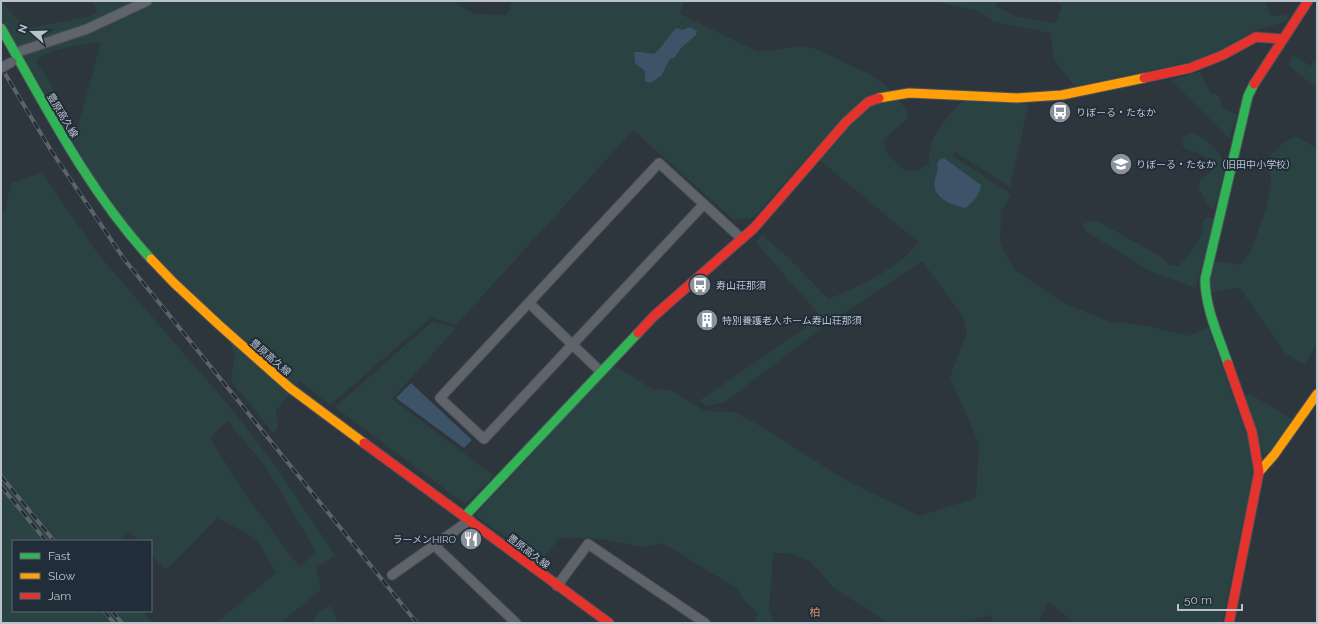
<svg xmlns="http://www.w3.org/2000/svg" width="1318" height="624" font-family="Raleway,'Noto Sans JP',sans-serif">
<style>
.green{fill:#2b4243;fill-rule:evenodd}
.water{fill:#3d5368}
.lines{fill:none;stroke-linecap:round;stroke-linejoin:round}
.street-casing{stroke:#4d5257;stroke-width:11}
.fast-casing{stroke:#4d5257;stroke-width:11}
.slow-casing{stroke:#4d5257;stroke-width:11}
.jam-casing{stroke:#4d5257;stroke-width:11}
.street{stroke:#5f646b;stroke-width:9}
.fast{stroke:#30b455;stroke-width:9}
.slow{stroke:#ff9f0a;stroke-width:9}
.jam{stroke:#e5322d;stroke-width:9}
.rail-casing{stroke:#5d6368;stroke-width:4}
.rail{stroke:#212d39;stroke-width:2.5;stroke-dasharray:8;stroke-linecap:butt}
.street-bridge-casing{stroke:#4d5257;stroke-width:11;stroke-linecap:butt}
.street-bridge{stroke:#5f646b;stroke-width:9}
.labels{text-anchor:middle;stroke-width:4;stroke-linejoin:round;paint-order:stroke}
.poi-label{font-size:10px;fill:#bac3cd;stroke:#212d39;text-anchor:start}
.street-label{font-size:10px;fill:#bac3cd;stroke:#212d39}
.neighbourhood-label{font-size:11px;fill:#d48f6d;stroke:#212d39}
</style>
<rect width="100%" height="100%" fill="#2e363d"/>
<path class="green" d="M1,1L26,29L91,16L97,12L93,1H452L475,14L507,15L513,1H684L680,14L758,52L800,46L814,48L867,73L883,83L906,109L908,118L883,140L887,154L906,172L920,169L929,163C928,134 945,120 963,100L1029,104L1010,187L955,152L953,156L1011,194L1001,212L1000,244L1015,270L1062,302L1110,322L1143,325L1190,336L1208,327L1248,439L1253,475L1222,623H1074L1049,602L1038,623H994L991,615L954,623H889L835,589L809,560L786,553H773L769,610L774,623H755L757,612L743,599L738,589L662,543L642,547L602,539L560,538L540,561L475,515L614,365L652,389L670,390L705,411L735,412L769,431L845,480L920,516L976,498L979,444L950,377L967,333L963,316L922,261L823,327L725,402L708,406L699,401L821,317L756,242L762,235L789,258L828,299C856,288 901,268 918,242L811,153L753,218L734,220L633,130L456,325L432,317L330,405L300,381L276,410L278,425L274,434L231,381L235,354L217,317L180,282L134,232L93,176L1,18ZM101,42L77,131L45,74L36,62C46,48 83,45 101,42ZM944,158L981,185L935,177Z
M934,1H999L995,5L1013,16L1056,23L1062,5L1055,1H1265L1271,16L1290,15L1286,22L1253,31L1222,50L1190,62L1075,86L1054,60L1051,33L994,22L978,11Z
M1293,55L1311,66L1317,56V88L1289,66Z
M1200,72L1211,94L1218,95L1221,100V107L1237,115L1229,138L1171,80Z
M1190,133C1199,134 1202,137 1209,143C1214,147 1220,154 1223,159C1227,169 1218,199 1214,208L1209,207L1199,189L1200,181L1213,169C1204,147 1193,157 1182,145L1184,138Z
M1295,136L1317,148V343L1305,365L1285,353L1240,288L1211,292L1208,281L1213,261L1240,265L1251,251L1267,206L1271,182L1268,166L1271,155L1283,143Z
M42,173L98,254L235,413L276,467L335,555L316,568L321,589L280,623H216L276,573L257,539L217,518L166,570L151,554V541H139L130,532L118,541H13V611H143L152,623H1V211H5L11,183ZM227,421L266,467L316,552L299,567L243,491L210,438Z
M1208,217L1214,219L1208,248L1196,285L1194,287L1151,272L1084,230L1083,224L1091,221L1101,223L1163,258L1168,264L1178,266C1186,260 1200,240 1203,231L1201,226L1204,220Z
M433,321L456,328L392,399L494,476L465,504L335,407Z
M1250,394L1293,420L1269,452L1264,455L1261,450L1244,395Z
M331,606L338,623H312L320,610Z"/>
<path class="water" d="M690,27L697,31L696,35L682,47L675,57L670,59L661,76L650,83L645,81V71L635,63L634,52C642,51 646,54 653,54C658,53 671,33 676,28L683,30Z
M944,158L981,185C980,195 972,203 965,208C950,204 931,198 935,179C936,173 939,171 937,164L939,160Z
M411,383L472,440L464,448L396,398Z"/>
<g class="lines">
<g class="street-casing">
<path id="street" d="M15,53L87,29L147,1
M704,204L484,439L440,398L659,163L742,239
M529,303L601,372
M434,545L516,623
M392,575L470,520
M557,586L588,544L705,623"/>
</g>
<g class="fast-casing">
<path id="fast" d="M1,28C46,107 89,192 151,259
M1228,364C1219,337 1205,308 1205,279L1248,96L1254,84
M465,516L638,333"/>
</g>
<g class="slow-casing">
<path id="slow" d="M879,98L909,93L1017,98L1062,95L1144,78
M151,259L174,283L218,324L290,388L364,443
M1259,472L1274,455L1317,394"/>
</g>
<g class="jam-casing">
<path id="jam" d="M1144,78L1190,68L1223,55L1256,37L1282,39
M1254,84L1308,1
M638,333L654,316L754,228L846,122L868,102L879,98
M1228,364L1252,432L1259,472L1229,623
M364,443L609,623"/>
</g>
<use href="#street" class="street"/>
<use href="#fast" class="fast"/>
<use href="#slow" class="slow"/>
<use href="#jam" class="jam"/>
<g class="rail-casing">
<path id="rail" d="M1,67L52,152L124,259L417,623
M1,476L54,541
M1,486L46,541
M104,611L114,623
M112,611L122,623"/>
</g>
<use href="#rail" class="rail"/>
<g class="street-bridge-casing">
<path id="street-bridge" d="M1,68L12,62"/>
</g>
<use href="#street-bridge" class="street-bridge"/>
</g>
<defs>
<g id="bus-disc" transform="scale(1.15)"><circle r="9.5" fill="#89929b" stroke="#212d39"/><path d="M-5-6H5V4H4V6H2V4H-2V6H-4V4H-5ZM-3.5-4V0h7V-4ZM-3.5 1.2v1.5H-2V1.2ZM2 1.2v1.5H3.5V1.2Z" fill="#fff"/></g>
<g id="school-disc" transform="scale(1.15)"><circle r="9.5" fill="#89929b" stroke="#212d39"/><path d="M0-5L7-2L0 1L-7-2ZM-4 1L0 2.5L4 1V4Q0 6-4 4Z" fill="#fff"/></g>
<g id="building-disc" transform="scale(1.15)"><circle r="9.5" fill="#89929b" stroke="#212d39"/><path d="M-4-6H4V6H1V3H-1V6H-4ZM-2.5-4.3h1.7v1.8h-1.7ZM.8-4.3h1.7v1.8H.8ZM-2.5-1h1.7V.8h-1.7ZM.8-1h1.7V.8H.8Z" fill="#fff"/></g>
<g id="restaurant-disc" transform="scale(1.15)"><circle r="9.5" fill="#89929b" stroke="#212d39"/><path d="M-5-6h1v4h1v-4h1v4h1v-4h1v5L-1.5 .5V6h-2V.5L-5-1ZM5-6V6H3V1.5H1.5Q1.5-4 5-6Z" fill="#fff"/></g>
</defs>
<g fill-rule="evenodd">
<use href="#bus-disc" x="1060" y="112"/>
<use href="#school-disc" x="1121" y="164"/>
<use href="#bus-disc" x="700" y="285"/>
<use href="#building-disc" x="707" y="320"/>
<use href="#restaurant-disc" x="471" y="539"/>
</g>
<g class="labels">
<g class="poi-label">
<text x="1076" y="116">りぼーる・たなか</text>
<text x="1136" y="168">りぼーる・たなか（旧田中小学校）</text>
<text x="716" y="289">寿山荘那須</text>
<text x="722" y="324">特別養護老人ホーム寿山荘那須</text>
<text x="456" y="543" text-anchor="end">ラーメンHIRO</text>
</g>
<g class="street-label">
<text transform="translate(63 115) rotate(59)" y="4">豊原高久線</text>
<text transform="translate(271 357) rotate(41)" y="4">豊原高久線</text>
<text transform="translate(529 551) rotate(37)" y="4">豊原高久線</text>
</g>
<g class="neighbourhood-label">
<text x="815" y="616">柏</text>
</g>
</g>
<rect width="1318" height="624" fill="none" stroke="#bac3cd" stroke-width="4"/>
<rect x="12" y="540" width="140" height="72" fill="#212d39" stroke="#5e6974"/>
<rect x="20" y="553" width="20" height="6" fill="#30b455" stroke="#5e6974"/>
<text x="48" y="560" font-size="12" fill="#bac3cd">Fast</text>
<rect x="20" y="573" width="20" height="6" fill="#ff9f0a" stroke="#5e6974"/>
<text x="48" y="580" font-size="12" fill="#bac3cd">Slow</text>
<rect x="20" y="593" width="20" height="6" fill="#e5322d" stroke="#5e6974"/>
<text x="48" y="600" font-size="12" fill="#bac3cd">Jam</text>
<g transform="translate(32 32) rotate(290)" stroke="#212d39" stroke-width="3" paint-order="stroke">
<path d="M0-3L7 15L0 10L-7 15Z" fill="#bac3cd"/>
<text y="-6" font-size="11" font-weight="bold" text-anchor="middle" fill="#bac3cd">N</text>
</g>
<path d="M1178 604v6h64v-6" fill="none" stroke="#bac3cd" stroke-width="2"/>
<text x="1184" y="604" font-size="12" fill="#bac3cd" stroke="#212d39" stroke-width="3" paint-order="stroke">50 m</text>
</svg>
